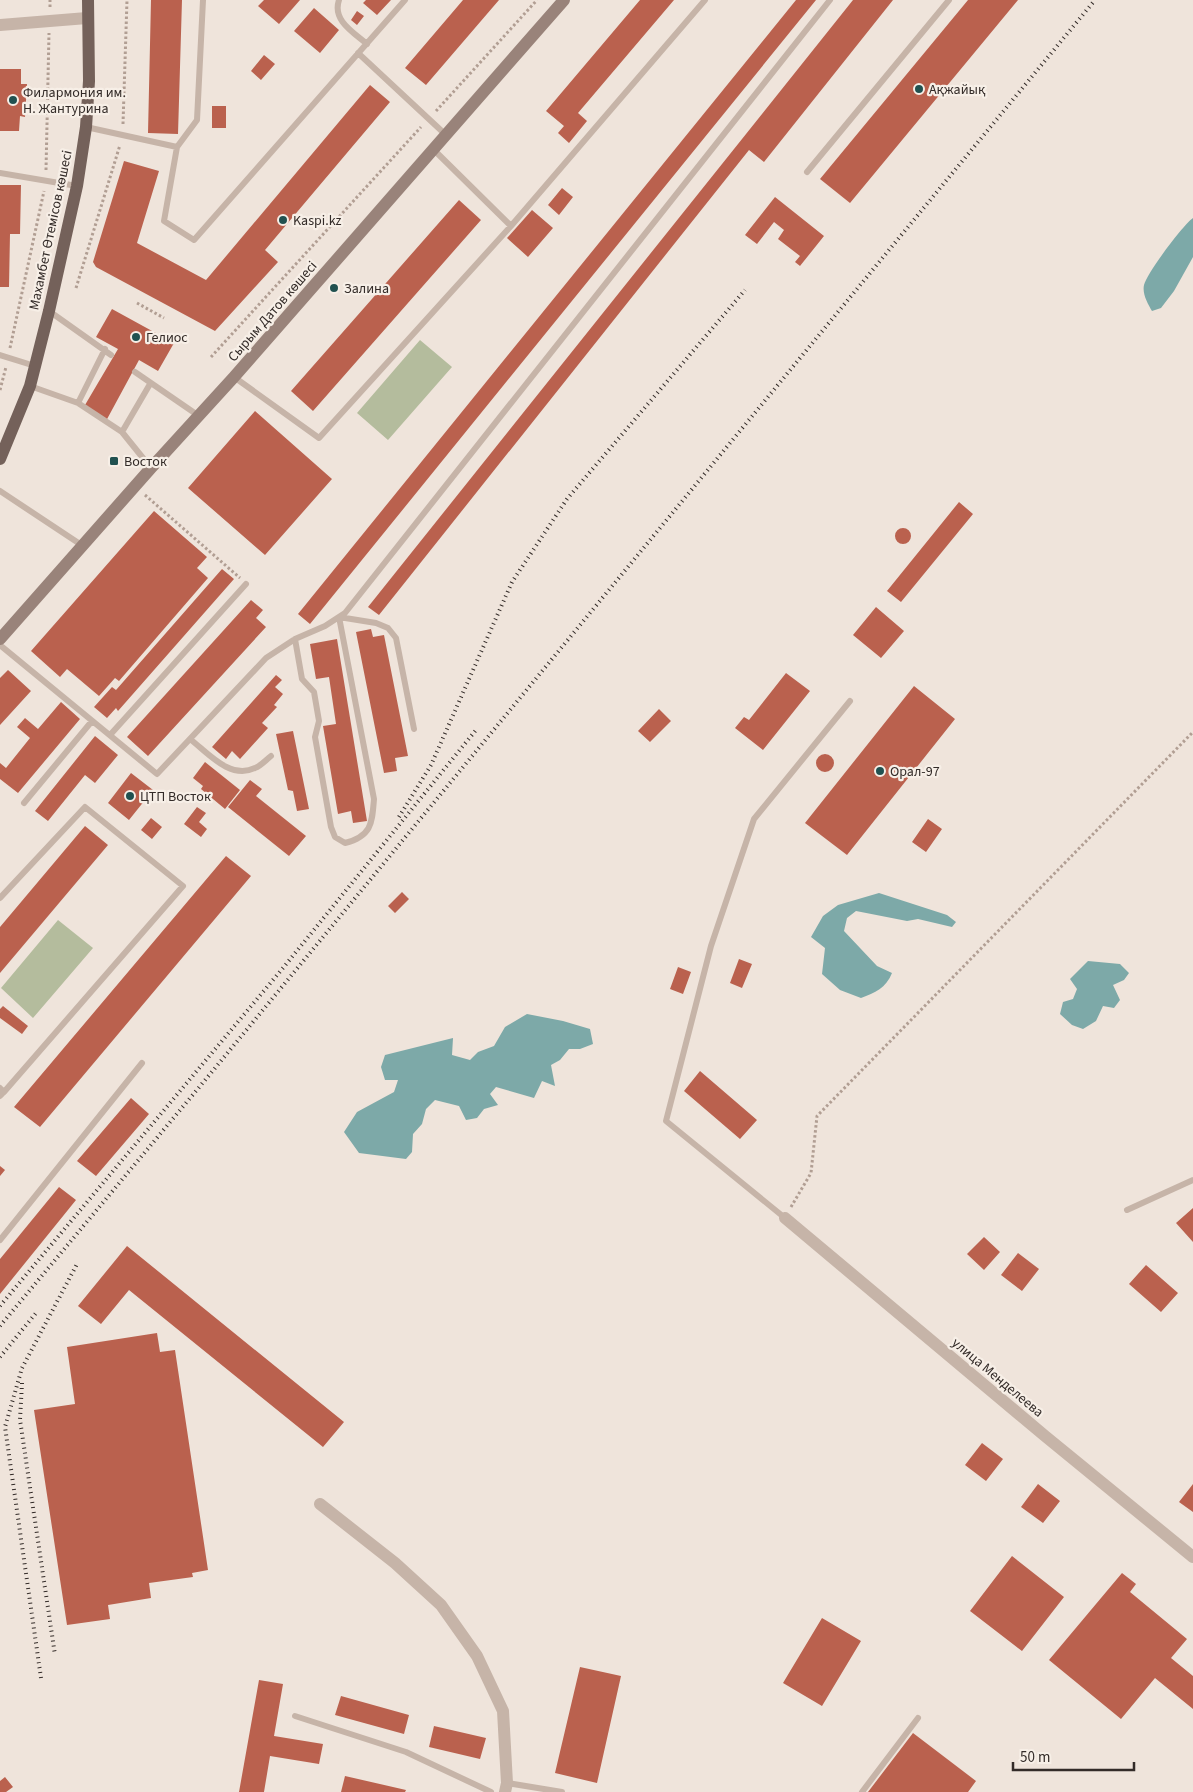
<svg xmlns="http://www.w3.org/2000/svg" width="1193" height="1792" font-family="'Source Sans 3',sans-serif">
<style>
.garden{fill:#b4bc9d}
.water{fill:#7da9a8}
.building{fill:#ba614e}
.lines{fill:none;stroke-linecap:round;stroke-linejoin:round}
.path{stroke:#b19e93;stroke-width:3;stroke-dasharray:2.5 2.5;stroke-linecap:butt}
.service{stroke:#c6b4a8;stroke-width:6}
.minor{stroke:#c6b4a8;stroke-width:12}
.secondary{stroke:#99837a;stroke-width:12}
.primary{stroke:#74615a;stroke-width:12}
.rail{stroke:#332b28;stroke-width:4;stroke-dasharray:1 4;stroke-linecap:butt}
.poi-dot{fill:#215150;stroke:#f7efe7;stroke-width:2}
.labels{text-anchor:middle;stroke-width:4.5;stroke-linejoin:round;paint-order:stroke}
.poi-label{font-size:14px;fill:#332b28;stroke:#f7efe7;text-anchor:start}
.street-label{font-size:14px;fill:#332b28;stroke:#f7efe7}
</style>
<rect width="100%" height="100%" fill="#efe4db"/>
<path class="garden" d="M420,340L452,367L388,440L357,413Z
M58,920L93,948L33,1018L1,988Z"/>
<path class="water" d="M1193,218V257L1174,291L1161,308L1152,311C1148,304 1142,294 1144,285C1147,273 1183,225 1193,218Z
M879,893L947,915L956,922L952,927L918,919L907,921L856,911L847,918L844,931L877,966L892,973C886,988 875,993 861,998L840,990L822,974L825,948L811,937L823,916L838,905Z
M1088,961L1120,964L1129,973L1124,980L1113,985L1120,1000L1114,1008L1103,1006L1096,1021L1083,1029L1072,1025L1060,1014L1063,1002L1073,999L1077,989L1070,979Z
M527,1014L563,1021L590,1029L593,1044L580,1049H569L560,1060L551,1065L555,1086L542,1081L534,1098L496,1087L490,1094L498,1105L484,1109L477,1118L466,1120L459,1106L435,1100L426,1109L422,1124L413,1134L412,1152L406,1159L359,1153L344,1132L357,1112L394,1092L398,1080H385L381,1067L385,1055L453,1038L452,1055L470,1060L478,1052L494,1046L505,1027Z"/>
<path class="building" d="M151,0H182L178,134L148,133Z
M264,0H300L279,24L258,6Z
M366,0H391L377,15L363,3Z
M463,0H499L426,85L405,68Z
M640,0H674L578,113L587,121L569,143L558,133L564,126L546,111Z
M796,0H816L310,624L298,614Z
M853,0H893L764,162L749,150L379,615L368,607Z
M968,0H1018L850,203L820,179Z
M314,8L339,30L320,53L294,31Z
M357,11L364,16L357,25L351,20Z
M264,55L275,64L261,80L251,71Z
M0,69H21V84H27L25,117L20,116L19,131H0Z
M370,85L390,102L265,250L278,262L215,331L96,267L93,262L124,161L159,171L137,243L206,280Z
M212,106H226V128H212Z
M0,185H21L20,234H10L9,287H0Z
M562,188L573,197L559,215L548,205Z
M775,197L824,236L800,266L795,262L800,256L778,239L784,230L774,222L757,244L745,235Z
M459,200L481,220L313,411L291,391Z
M532,210L553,228L528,257L507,238Z
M112,309L174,343L158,371L139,360L106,421L85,405L118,349L96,337Z
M255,411L332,479L265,555L188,488Z
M959,502L973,514L901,602L887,591Z
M154,511L207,557L197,568L208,578L119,681L115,678L99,696L67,669L60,677L31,651Z
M895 536a8 8 0 1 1 16 0a8 8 0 1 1-16 0Z
M222,569L234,579L118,711L116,708L107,718L94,707L112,687L116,690Z
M251,600L263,610L256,618L266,627L148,756L127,737Z
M876,607L904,631L881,658L853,635Z
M371,629L373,637L384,635L408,756L395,758L397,771L384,773L356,632Z
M337,639L367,821L353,823L351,811L338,814L323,726L336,724L329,677L316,679L310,644Z
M8,670L31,691L0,725V678Z
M786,673L810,691L763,750L735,728L744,717L749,720Z
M276,675L282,680L275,687L283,694L274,705L277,707L262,723L268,728L240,759L232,751L226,759L212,747Z
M914,686L955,719L847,855L805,823Z
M61,702L80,719L18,793L0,779V763L6,768L30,738L17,727L25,718L38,729Z
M659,709L671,721L650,742L638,731Z
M293,731L309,809L297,811L293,791L288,790L276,734Z
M95,736L118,755L95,783L85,775L48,821L35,811Z
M816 763a9 9 0 1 1 18 0a9 9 0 1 1-18 0Z
M205,762L240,790L225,809L201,789L203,786L193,778Z
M131,773L153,790L129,820L108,803Z
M250,780L262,789L256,796L306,836L289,856L228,807Z
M197,807L206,813L199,822L207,829L201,837L184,824Z
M151,818L162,827L152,839L141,830Z
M928,819L942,829L926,852L912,842Z
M85,826L108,845L0,973V927Z
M226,856L251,876L40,1127L14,1107Z
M402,892L409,899L395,913L388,906Z
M739,959L752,964L742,988L730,983Z
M678,967L691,972L683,994L670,989Z
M3,1006L28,1026L22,1034L0,1018V1009Z
M700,1071L757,1120L740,1139L684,1091Z
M131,1098L149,1114L96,1176L77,1161Z
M0,1166L5,1170L0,1176Z
M59,1187L76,1200L0,1294V1259Z
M1193,1208V1242L1176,1223Z
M984,1237L1000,1252L984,1270L967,1254Z
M127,1246L344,1422L323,1447L129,1290L101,1324L78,1306Z
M1018,1253L1039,1269L1022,1291L1001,1275Z
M1146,1265L1178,1293L1161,1312L1129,1284Z
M157,1333L160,1352L175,1350L208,1570L192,1573L193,1577L149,1583L151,1598L108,1605L110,1619L67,1625L34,1410L75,1404L67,1347Z
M982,1443L1003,1459L986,1481L965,1465Z
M1038,1484L1060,1501L1043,1523L1021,1507Z
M1193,1484V1512L1179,1502Z
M1012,1556L1064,1597L1022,1651L970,1611Z
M1122,1573L1136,1584L1130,1592L1187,1639L1171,1658L1193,1676V1709L1155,1678L1121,1719L1049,1660Z
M822,1618L861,1641L822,1706L783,1683Z
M580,1667L621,1676L597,1783L555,1773Z
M259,1680L283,1684L274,1736L323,1744L319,1764L270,1756L264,1792H239Z
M341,1696L409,1715L404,1734L335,1715Z
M434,1726L486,1738L480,1759L429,1747Z
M913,1733L976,1781L968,1792H868Z
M345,1776L406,1790L405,1792H341Z
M5,1777L13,1787L6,1792H0V1781Z"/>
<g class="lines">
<path class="path" d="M50,7V0
M436,111L537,0
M123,124L127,0
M46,170L49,33
M76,288L120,145
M137,303L164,318
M10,348L44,191
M211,357L421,127
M0,390L6,367
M145,495L240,578
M791,1207L811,1173L817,1116L1193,732"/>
<path class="service" d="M339,0C332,20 353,32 367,44
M358,53L446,135
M86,127L177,147L197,120L203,0
M177,147L164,221L194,240L405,0
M807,172L949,0
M0,173L77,186
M511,226L705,0
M49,311L111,355
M0,355L35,366
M135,372L199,416
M234,377L319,438L511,226L433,149
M30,386L78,403L122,432L151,468
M78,403L105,349
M122,432L150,384
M0,491L83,546
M295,639L302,679L314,692L319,721L315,737L331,827L335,837L345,843C372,836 372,823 374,799L339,617L376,623L388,628L396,638L414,729
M0,645L157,774L266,658L295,639L325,626L345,613L830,0
M110,735L246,584
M190,739C208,753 230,780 255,768C261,766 266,760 271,756
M24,803L92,721
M0,898L85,807L183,886L4,1092
M0,1088L4,1092L0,1096
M1127,1210L1193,1180
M785,1218L666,1121L711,946L754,819L850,701
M0,1240L142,1063
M295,1716L406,1752L491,1792
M507,1783L562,1792
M862,1792L918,1718"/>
<path class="minor" d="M0,25L87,18
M785,1218L1045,1436L1193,1557
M320,1504L395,1563L441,1605L477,1656L503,1711L507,1783L505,1792"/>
<path class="secondary" d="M0,639L151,468L234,377L564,0"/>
<path class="primary" d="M0,459L30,386L49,311L77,186L86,127L89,81L88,0"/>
<path class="rail" d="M399,817L431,765L512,582L567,499L745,290
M0,1306L283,968L476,730
M0,1326L211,1073L1095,0
M0,1357L36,1313
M22,1383L20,1420L55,1655
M41,1678L5,1427L22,1368L77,1264"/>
</g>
<g class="poi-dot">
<circle cx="919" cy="89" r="5"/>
<circle cx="13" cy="100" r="5"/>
<circle cx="283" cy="220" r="5"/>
<circle cx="334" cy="288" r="5"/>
<circle cx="136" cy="337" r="5"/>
<rect x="109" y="456" width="10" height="10" rx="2.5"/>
<circle cx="880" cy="771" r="5"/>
<circle cx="130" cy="796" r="5"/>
</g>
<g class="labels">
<g class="poi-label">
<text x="929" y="94">Ақжайық</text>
<text x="23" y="97">Филармония им.<tspan x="23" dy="16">Н. Жантурина</tspan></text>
<text x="293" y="225">Kaspi.kz</text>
<text x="344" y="293">Залина</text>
<text x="146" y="342">Гелиос</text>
<text x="124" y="466">Восток</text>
<text x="890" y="776">Орал-97</text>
<text x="140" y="801">ЦТП Восток</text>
</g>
<g class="street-label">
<text transform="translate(50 230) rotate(-78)" y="5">Махамбет Өтемісов көшесі</text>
<text transform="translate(272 311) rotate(-49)" y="5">Сырым Датов көшесі</text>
<text transform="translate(998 1377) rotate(40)" y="5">улица Менделеева</text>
</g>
</g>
<path d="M1013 1762v8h121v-8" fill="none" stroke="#332b28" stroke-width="2.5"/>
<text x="1020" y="1762" font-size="15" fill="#332b28" stroke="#f7efe7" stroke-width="4" paint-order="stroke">50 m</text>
</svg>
